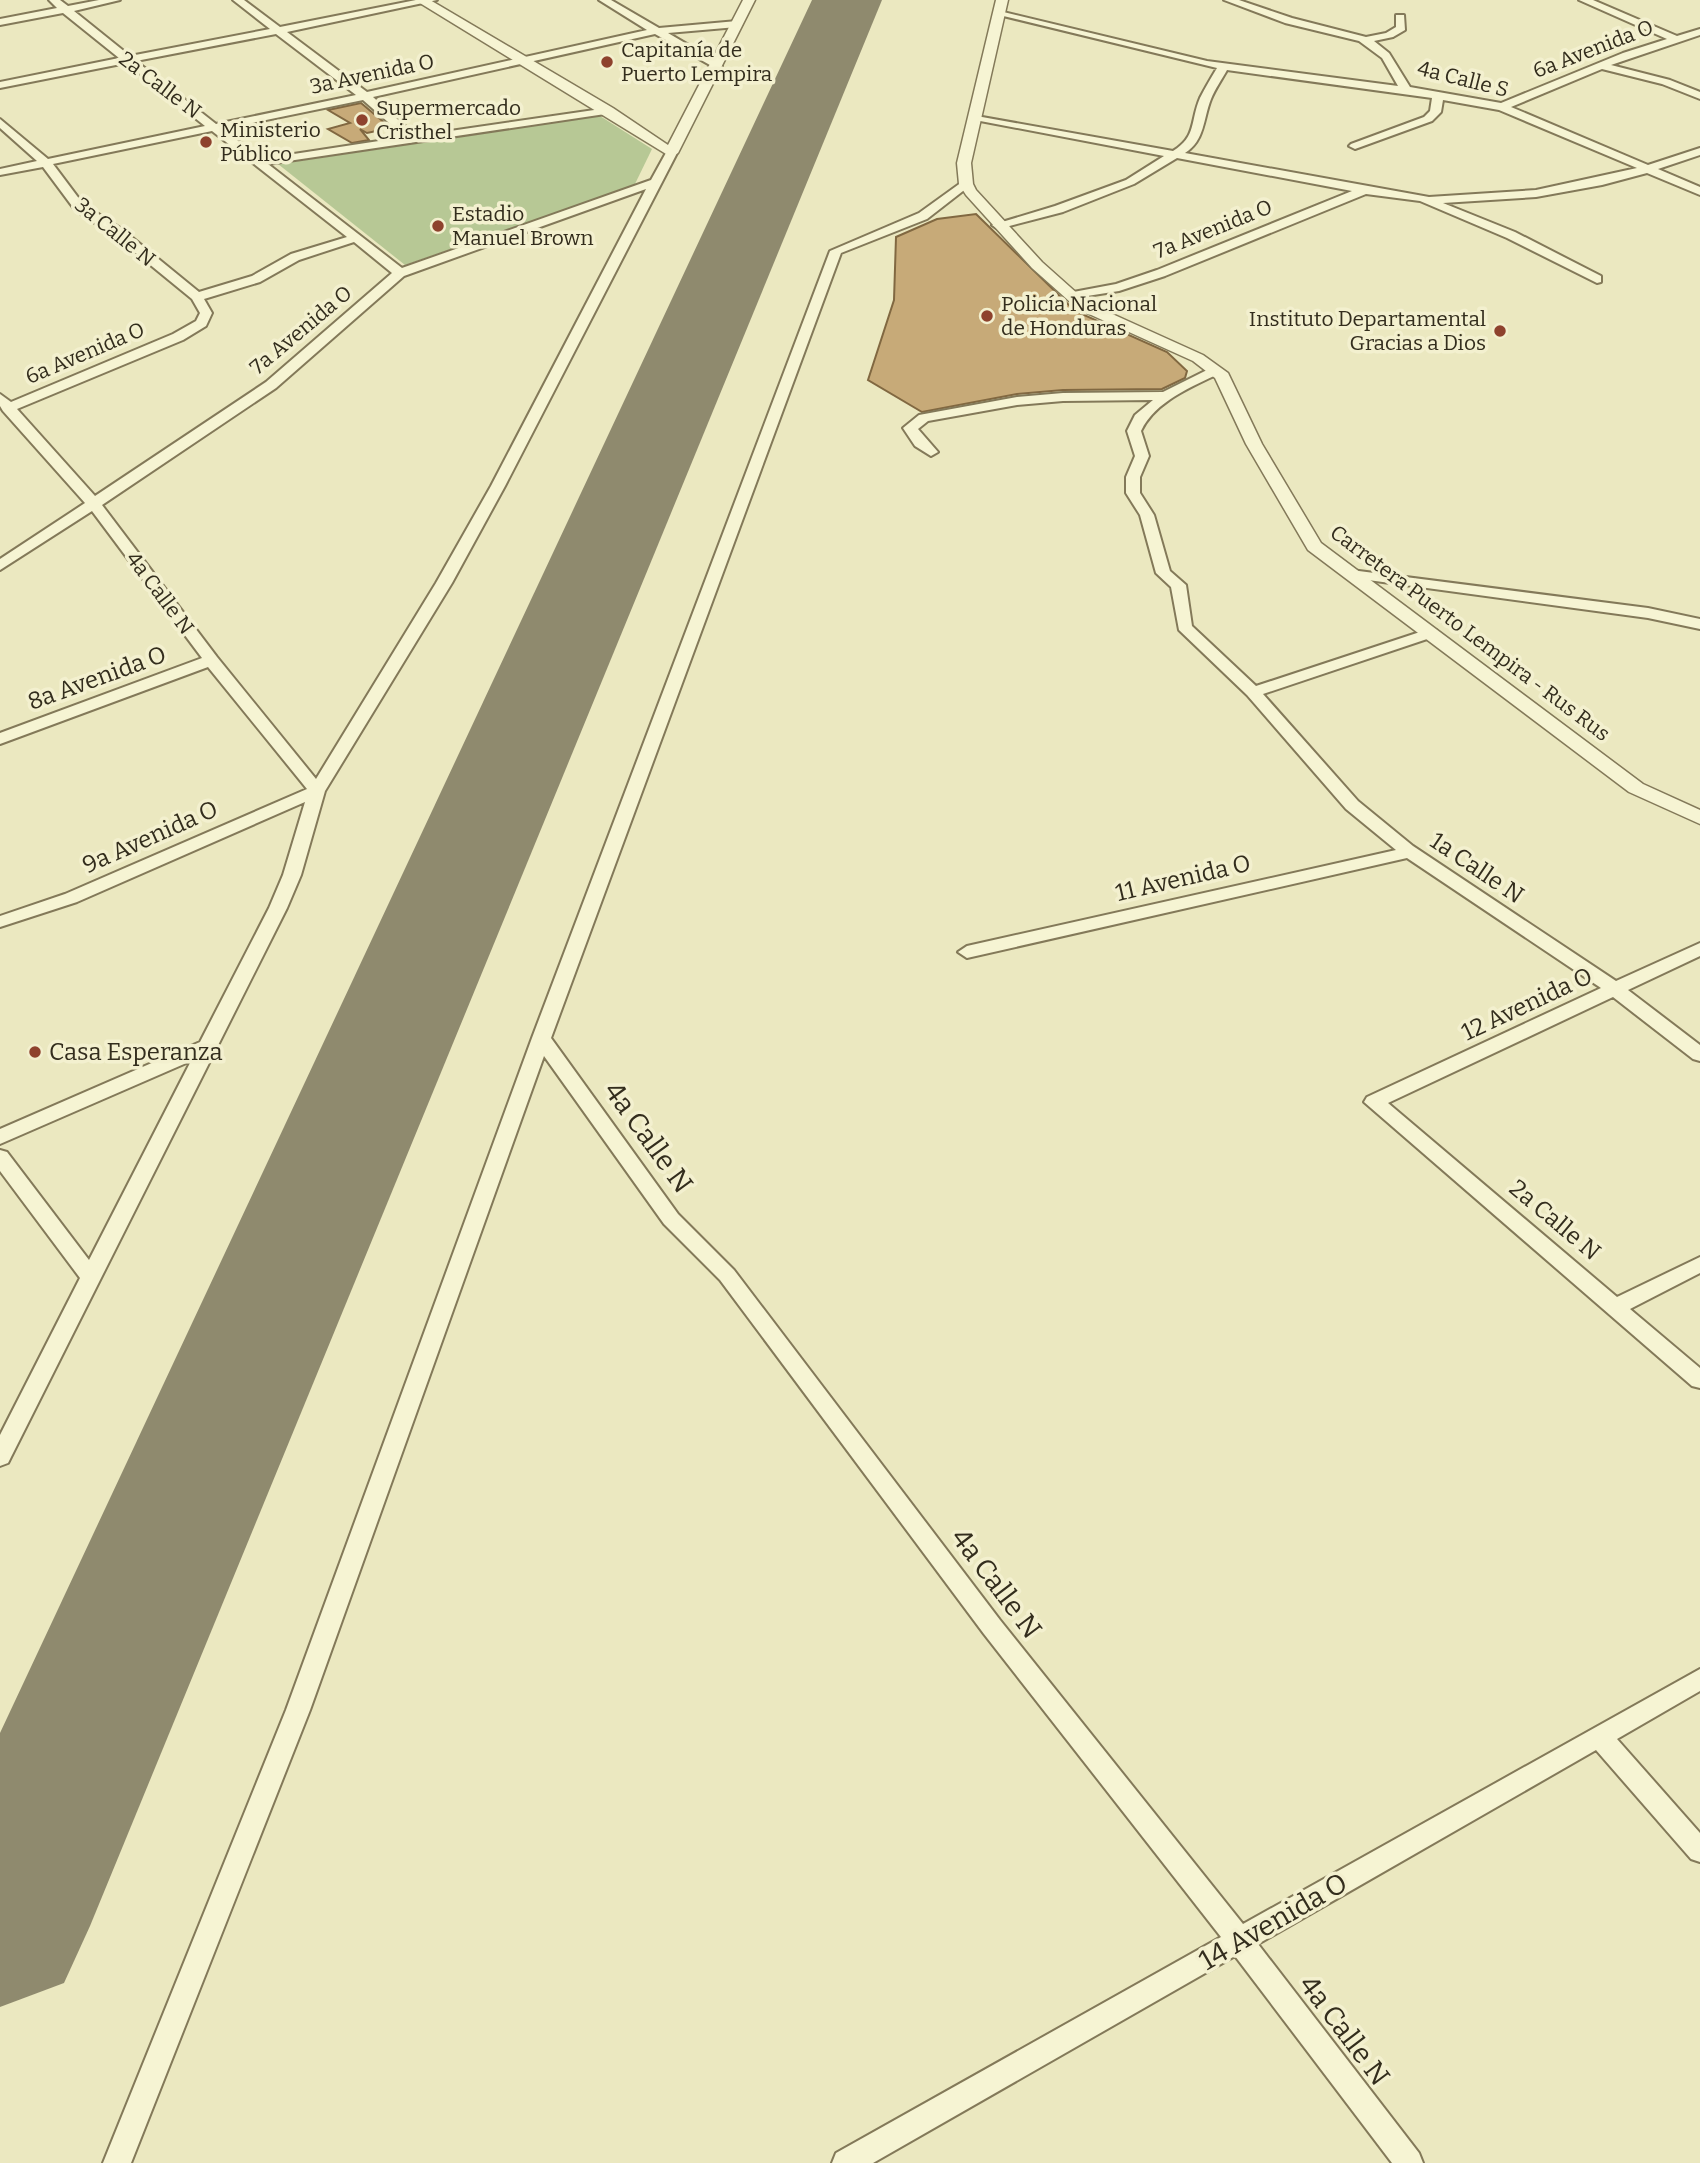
<svg xmlns="http://www.w3.org/2000/svg" width="1700" height="2163" font-family="Bitter,serif">
<style>
.green{fill:#b7c895}
.lines{fill:none;stroke-linecap:round;stroke-linejoin:round}
.runway{fill:#8f8a6e;fill-rule:evenodd}
.building{fill:#c7aa78;stroke:#816841;stroke-width:2}
.minor-casing{stroke:#837959;stroke-width:4}
.tertiary-casing{stroke:#837959;stroke-width:3}
.minor{fill:#f6f4d3;fill-rule:evenodd}
.tertiary{fill:#f6f4d3;fill-rule:evenodd}
.poi-dot{fill:#8e422d;stroke:#f3f0cf;stroke-width:2.5}
.labels{text-anchor:middle;stroke-width:7;stroke-linejoin:round;paint-order:stroke}
.far-street-label{font-size:21px;fill:#332d1d;stroke:#f3f0cf}
.far-poi-label{font-size:21px;fill:#332d1d;stroke:#f3f0cf;text-anchor:start}
.street-label{font-size:24px;fill:#332d1d;stroke:#f3f0cf}
.poi-label{font-size:24px;fill:#332d1d;stroke:#f3f0cf;text-anchor:start}
.near-street-label{font-size:28px;fill:#332d1d;stroke:#f3f0cf}
</style>
<rect width="100%" height="100%" fill="#ebe8c0"/>
<path class="green" d="M600,116L652,149L634,186L405,265L278,164Z"/>
<g class="lines">
<path class="runway" d="M812,0H882L90,1926L64,1983L0,2007V1733Z"/>
</g>
<path class="building" d="M361,103L386,124L378,126L381,130L367,133L360,129L369,140L352,143L328,129L350,123L328,110Z
M976,214L1075,311L1167,352L1187,371L1185,378L1162,389L1063,390L1017,394L922,412L868,380L894,300L896,237L937,219Z"/>
<g class="lines">
<g class="minor-casing">
<path id="minor" d="M49,0H60L68,6L99,0H120L74,11L130,56L270,29L233,0H244L280,27L416,0H437L287,32L367,92L647,30L599,0H611L659,28L737,21L742,24L737,27L668,33L721,64L722,66L717,69L655,34L373,97L416,136L608,108L614,111L612,113L268,164L402,268L651,180L667,151L677,153L505,486L452,583L325,791L301,875L287,908L11,1457L8,1463L0,1466V1435L80,1278L0,1171V1150L7,1152L89,1260L191,1061L0,1144V1129L200,1042L269,908L283,875L305,802L77,902L0,927V916L65,894L307,789L208,667L0,744V733L202,658L92,511L0,570V559L85,503L3,411L0,406V394L11,402L173,334L196,321L200,313L192,299L115,236L75,210L43,167L0,175V169L37,161L0,128V119L48,159L205,126L126,63L0,88V82L119,58L63,13L0,25V19L57,8ZM276,34L356,95L216,124L136,61ZM363,100L405,137L261,159L223,129ZM212,131L347,237L291,254L252,276L199,292L123,230L83,204L53,164ZM646,189L491,486L436,583L316,779L217,657L102,505L276,388L404,276ZM354,242L392,273L266,382L95,496L17,409L183,340L206,326L212,313L204,299L260,282L299,260Z
M1224,0H1239L1292,18L1366,37L1386,33L1396,27V15H1404L1405,30L1393,37L1374,41L1389,53L1410,87L1501,103L1623,53L1667,39L1579,0H1593L1677,36L1700,29V35L1611,65L1670,80L1700,92V99L1662,84L1602,69L1511,107L1648,165L1700,148V155L1658,169L1700,187V195L1647,173L1602,185L1536,197L1443,203L1515,232L1601,276V282L1597,283L1507,238L1420,201L1366,194L1165,276L1119,291L1068,299V293L1116,284L1157,270L1352,191L1177,158L1134,184L1063,212L998,229L992,225L1055,206L1126,180L1164,156L975,120L971,119V115L1173,151C1197,136 1190,121 1200,98C1205,88 1211,78 1217,68L995,14V10L1207,61L1398,86L1382,58L1359,41L1285,23ZM1227,70L1432,98L1430,111L1424,117L1351,144L1349,146L1355,149L1432,121L1441,112L1443,100L1499,110L1637,168L1536,190L1429,197L1185,153C1205,140 1203,119 1211,99C1215,89 1222,79 1227,70Z
M962,182L972,184L927,219L841,253L551,1038L678,1214L734,1270L1000,1620L1243,1924L1700,1669V1691L1617,1739L1700,1833V1862L1691,1859L1596,1750L1258,1944L1419,2153L1423,2163H1392L1235,1956L873,2163H832L836,2153L1221,1937L984,1634L720,1280L664,1224L544,1056L310,1710L131,2163H103L286,1710L532,1038L830,251L919,213Z
M1215,366L1222,370L1220,373C1192,387 1155,401 1141,431L1149,456L1140,477V493L1154,515L1170,571L1186,585L1192,626L1256,686L1426,630H1436L1439,633L1436,636L1263,694L1358,801L1413,846L1616,981L1700,943V956L1628,990L1700,1045V1061L1693,1059L1613,997L1388,1103L1617,1297L1700,1257V1273L1630,1309L1700,1368V1388L1692,1386L1364,1102L1367,1097L1601,988L1407,858L967,958L958,952L967,946L1396,850L1346,809L1247,695L1179,630L1171,587L1156,573L1140,515L1126,493V477L1135,456L1127,431L1135,415L1153,400L1063,401L1017,405L928,421L918,429L938,452L931,456L915,446L903,428L919,415L1017,397L1063,393L1163,392Z
M1351,570L1648,608L1700,619V629L1648,618L1346,577L1344,574L1346,571Z"/>
</g>
<g class="tertiary-casing">
<path id="tertiary" d="M415,0H430L613,108L668,145L743,0H755L678,153L671,157Z
M996,0H1008L971,163L973,184L976,190L1042,262L1088,303L1203,355L1228,373L1262,444L1321,543L1643,784L1700,810V824L1629,792L1308,550L1246,444L1215,378L1193,361L1078,309L1032,268L966,195L959,184L957,163Z"/>
</g>
<use href="#minor" class="minor"/>
<use href="#tertiary" class="tertiary"/>
</g>
<g class="poi-dot">
<circle cx="607" cy="62" r="7"/>
<circle cx="362" cy="120" r="7"/>
<circle cx="206" cy="142" r="7"/>
<circle cx="438" cy="226" r="7"/>
<circle cx="987" cy="316" r="7"/>
<circle cx="1500" cy="331" r="7"/>
<circle cx="35" cy="1052" r="7"/>
</g>
<g class="labels">
<g class="far-street-label">
<text transform="translate(1593 49) rotate(-21)" y="7">6a Avenida O</text>
<text transform="translate(372 74) rotate(-12)" y="7">3a Avenida O</text>
<text transform="translate(1463 79) rotate(14)" y="7">4a Calle S</text>
<text transform="translate(160 85) rotate(37)" y="7">2a Calle N</text>
<text transform="translate(1213 229) rotate(-22)" y="7">7a Avenida O</text>
<text transform="translate(115 232) rotate(39)" y="7">3a Calle N</text>
<text transform="translate(301 330) rotate(-40)" y="7">7a Avenida O</text>
<text transform="translate(85 353) rotate(-23)" y="7">6a Avenida O</text>
<text transform="translate(160 593) rotate(53)" y="7">4a Calle N</text>
<text transform="translate(1470 633) rotate(37)" y="7">Carretera Puerto Lempira - Rus Rus</text>
</g>
<g class="far-poi-label">
<text x="621" y="57">Capitanía de<tspan x="621" dy="24">Puerto Lempira</tspan></text>
<text x="376" y="115">Supermercado<tspan x="376" dy="24">Cristhel</tspan></text>
<text x="220" y="137">Ministerio<tspan x="220" dy="24">Público</tspan></text>
<text x="452" y="221">Estadio<tspan x="452" dy="24">Manuel Brown</tspan></text>
<text x="1001" y="311">Policía Nacional<tspan x="1001" dy="24">de Honduras</tspan></text>
<text x="1486" y="326" text-anchor="end">Instituto Departamental<tspan x="1486" dy="24">Gracias a Dios</tspan></text>
</g>
<g class="street-label">
<text transform="translate(97 678) rotate(-20)" y="8">8a Avenida O</text>
<text transform="translate(150 837) rotate(-24)" y="8">9a Avenida O</text>
<text transform="translate(1477 868) rotate(34)" y="8">1a Calle N</text>
<text transform="translate(1183 878) rotate(-13)" y="8">11 Avenida O</text>
<text transform="translate(1527 1004) rotate(-25)" y="8">12 Avenida O</text>
<text transform="translate(1555 1220) rotate(40)" y="8">2a Calle N</text>
</g>
<g class="poi-label">
<text x="49" y="1060">Casa Esperanza</text>
</g>
<g class="near-street-label">
<text transform="translate(649 1137) rotate(54)" y="10">4a Calle N</text>
<text transform="translate(997 1583) rotate(53)" y="10">4a Calle N</text>
<text transform="translate(1273 1921) rotate(-30)" y="10">14 Avenida O</text>
<text transform="translate(1345 2030) rotate(53)" y="10">4a Calle N</text>
</g>
</g>
</svg>
